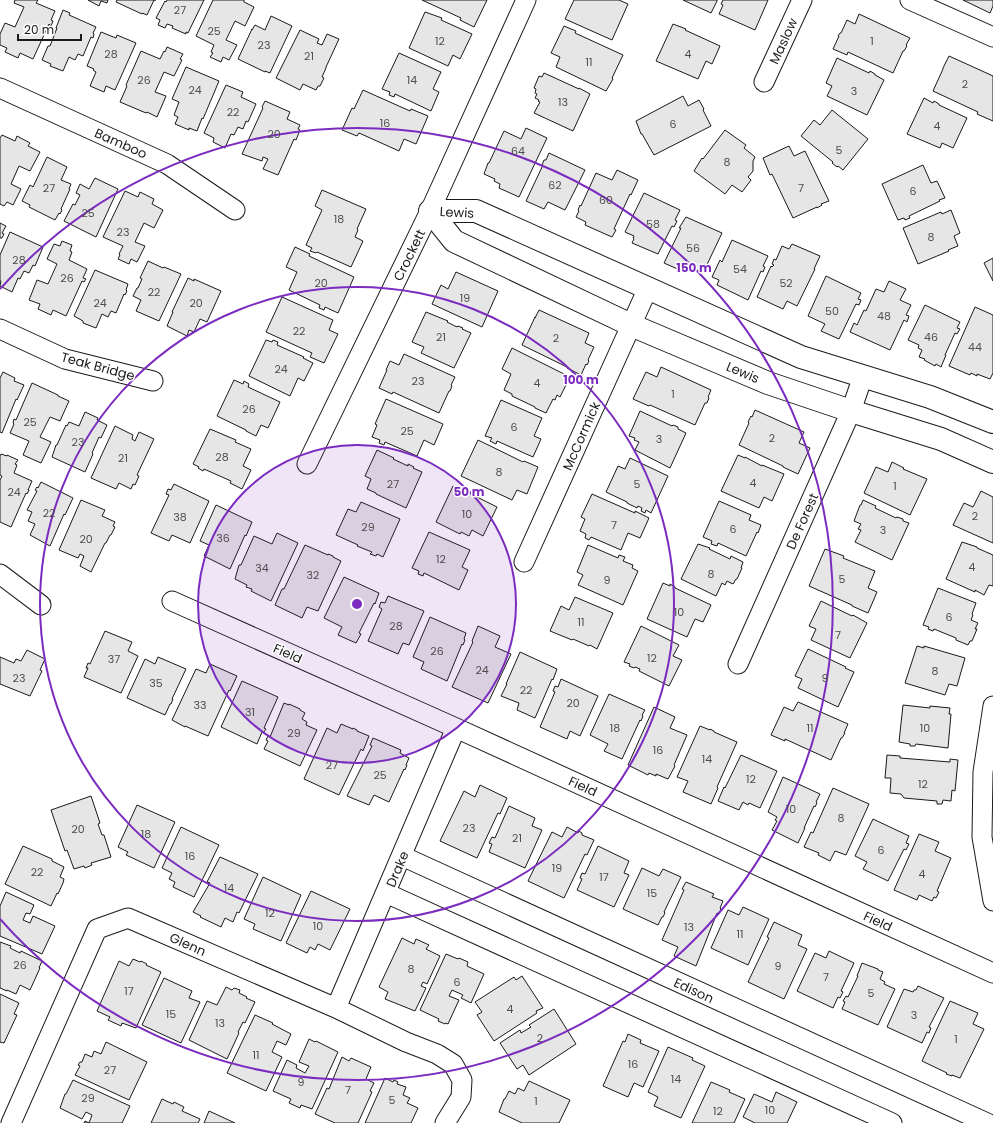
<svg xmlns="http://www.w3.org/2000/svg" width="993" height="1123" font-family="Poppins,sans-serif">
<style>
.building{fill:#e6e6e6;stroke:#1a1a1a}
.lines{fill:none;stroke-linecap:round;stroke-linejoin:round}
.street-casing{stroke:#1a1a1a;stroke-width:21}
.secondary-casing{stroke:#1a1a1a;stroke-width:24}
.street{stroke:#fff;stroke-width:19}
.secondary{stroke:#fff;stroke-width:22}
.ring{fill:none;stroke:#7b2cbf;stroke-width:2}
.labels{text-anchor:middle;stroke-width:3;stroke-linejoin:round;paint-order:stroke}
.number-label{font-size:11px;fill:#4d4d4d}
.street-label{font-size:13px;fill:#1a1a1a;stroke:#fff}
.centre{fill:#7b2cbf;stroke:#fff;stroke-width:2}
.ring-label{font-size:12px;text-anchor:middle;font-weight:bold;fill:#7b2cbf;stroke:#fff;stroke-width:3;stroke-linejoin:round;paint-order:stroke}
</style>
<rect width="100%" height="100%" fill="#fff"/>
<path class="building" d="M15,0H38L36,3L55,11L51,20L53,21L51,26L49,24L33,59L20,53L18,58L5,52L7,48L0,45V34L5,23L15,27L24,7L14,3Z
M88,0H108L107,3L101,1L99,6Z
M117,0H156H154L147,15L142,13V14L116,2Z
M167,0H204L188,33L186,32V34L172,28L173,26L167,24L165,28L158,25L160,20L156,18L165,1L166,2Z
M213,0H244V2L254,7L245,26L235,21L226,40L237,45L229,60L223,57L221,62L210,57L213,53L211,52L214,45L196,36Z
M422,0H487L474,27L460,20L461,18Z
M574,0H619L628,4L612,40L565,19Z
M683,0H717V1L711,13Z
M723,0H768L755,30L719,14L723,5L721,4Z
M963,0H993V6L990,13Z
M63,10L70,13L69,15L96,27L93,33L94,34L93,38L91,37L83,56L78,54L75,60L69,57L63,71L50,66L51,64L42,60L48,46H50L57,28H56Z
M425,12L442,18L441,20L472,34L460,59L453,55L448,66L409,48Z
M859,14L910,38L906,45L907,46L904,51H903L893,73L848,52L847,55L833,49L839,36H838L840,33H841L847,20L855,24Z
M271,16L292,26L270,73L265,71V72L238,59L252,29V30L255,25L265,30Z
M673,24L686,29L685,30L720,46L712,64L706,61L698,79L656,61Z
M564,26L576,31L575,33L623,55L612,78L613,79L606,91L556,67L560,57L551,53Z
M300,30L319,39L317,43L322,45L327,34L339,39L326,67V68L322,77L324,78L320,86H318L316,90L303,84L300,90L276,78Z
M101,32L116,38L117,35L136,43L115,90L106,86L104,92L90,86L96,72L93,70L94,69L87,66Z
M167,47L183,54L180,59L182,60L174,76L164,72L155,92L166,96L157,117L147,112L146,113L120,102L127,86L126,85L141,51L160,59L164,51L165,52Z
M399,53L441,72L433,89L439,92L431,111L395,94L394,97L389,95L390,92L382,89Z
M949,56L993,76V121L977,114L978,112L933,91L943,69V68Z
M837,58L869,73L870,71L875,74V75L884,80L867,115L827,96L832,86L826,83Z
M186,67L219,81L203,119L202,118L197,131L189,128V130L175,124L178,117L174,115L179,102L172,99Z
M544,73L579,89V88L590,94L573,131L534,113L540,102L538,101L539,100L535,98L537,94L535,93L536,89L534,88L539,76L542,77Z
M226,85L243,92L241,97L256,104L248,122L246,121L243,129L238,127L234,135L231,134L225,148L213,142L214,138L204,133Z
M363,90L410,111L411,109L428,116L416,144L404,139L399,151L359,133L357,136L342,130L352,108L354,109Z
M683,96L688,106L699,100L704,109L703,110L711,126L654,155L642,134H641L636,121Z
M924,98L933,103L934,101L939,104V105L967,118L953,148L942,143L940,148L907,134Z
M265,101L290,112L287,119L300,125L298,129L300,130L296,140L294,139L278,175L263,169L268,159L263,157L262,161L242,154L263,108L262,107Z
M832,110L868,139L843,170L838,166L837,167L832,163L833,162L801,136L814,120L820,125Z
M526,128L547,138L519,197L499,188L500,184L494,181L495,179L484,174L488,163H489L504,131L521,139Z
M725,130L746,145L744,148L755,157L753,161V171L748,177L751,180L742,192L732,185L725,194L694,171L702,158L703,159Z
M2,135L15,141L17,136L30,143L28,146L40,152L30,171L19,166L11,184L21,189L13,205L7,202L4,206L0,204V138Z
M789,146L794,156L805,151L829,201L821,204L822,205L817,208V207L793,218L772,174L770,175L763,158Z
M549,153L585,170L565,210L548,202L544,209L526,201L543,165H542L544,160H546Z
M47,157L67,167L61,180L71,184L69,189H70L61,209L62,210L60,214L59,213L55,220L29,207L30,205L22,201L30,185L33,187Z
M923,165L931,183L937,181L945,198L939,200L940,201L909,216L910,218L905,220L904,218L898,220L882,184Z
M617,170L638,180L631,195L630,194L614,229L616,230L612,237L585,225L586,222L576,217L579,211L578,210L580,205L581,206L596,173L612,180Z
M95,178L118,189L96,237L64,221L73,204L75,205L80,195L76,193L80,184L89,189Z
M322,190L366,209L357,229L358,230L355,237L363,241L351,267L317,252L316,253L310,251L312,248L306,245L322,210L315,206Z
M125,191L138,197L140,192L154,199L152,204L163,210L154,228L144,223L135,242L145,246L137,262L131,259L129,264L118,259L120,255L119,254L123,246L103,237Z
M644,193L680,210L675,220L677,221L674,227L672,226L658,254L632,243L634,239L633,238L634,236L625,232Z
M951,210L960,233L954,236L958,246L948,250L949,251L918,264L903,228L941,212L942,214Z
M686,217L722,233L703,273L685,264L682,271L664,263L681,228H679Z
M0,223L6,226L2,233L4,234L2,238H0Z
M10,232L43,247L35,266L33,265L29,273L24,271L20,279L18,278L12,292L0,286L1,281H0V255Z
M732,240L768,256L763,266L765,267L763,272L761,271L748,300L717,285L719,280L712,277L720,260L722,262Z
M62,241L72,245L70,251L72,252L69,260L87,269L83,278L86,279L84,282L82,281L66,316L53,310L51,315L38,309L40,304L29,300L37,280L48,284L57,264L47,259L54,244L60,246Z
M792,244L820,256L814,269H815L797,306L787,301L783,309L757,297L771,266L772,267L774,265L772,264L774,259L776,260L782,246L789,249Z
M295,247L310,254L309,256L354,277L338,313L325,307L324,310L319,308L320,305L289,290L297,272L286,267Z
M993,258V281L984,263Z
M148,261L163,268L164,267L181,274L159,321L136,311L141,300L133,296L137,288H138L142,279L140,278Z
M95,270L128,284L126,290L127,291L125,295L124,294L116,313L111,311L108,317L102,314L96,328L83,323V321L74,316Z
M456,272L498,291L482,327L432,304L441,285L448,289Z
M826,276L861,293L858,299L861,300L859,305L856,304L839,339L821,331L825,324L808,316Z
M188,278L194,281V279L221,291L207,322L200,319L194,332L189,330L187,336L167,326L173,312H172Z
M889,281L906,289L900,300L911,305L906,315L909,316L907,322L904,320L890,350L850,332L854,323L857,325L864,310L866,311L876,289L884,292Z
M282,297L333,320L329,330L338,334L324,363L310,357L312,353L266,332Z
M925,305L960,322L957,328L960,329L957,334L955,333L945,355H946L941,367L936,364L935,366L924,360L925,359L919,357L922,350L918,348L919,345L908,340Z
M975,307L993,315V373L990,379L977,374V376L971,373L970,375L949,366Z
M539,310L589,333L585,343L594,347L588,360L589,361L587,365L586,364L581,375L567,368V367L522,345L535,317V318Z
M426,312L448,321L447,322L457,327L458,326L463,328L462,329L471,333L454,368L421,353L424,347L412,342Z
M266,340L272,342L273,340L278,342L277,345L304,357L303,358L313,363L304,381L298,378L290,396L249,376Z
M512,348L570,377L560,397L557,395L555,400L553,399L546,413L535,408V407L512,396V394L504,390L511,374L502,369Z
M404,354L455,377L451,385L452,386L450,391H449L439,413L393,392L392,394L379,388L387,370H386L390,361L399,365Z
M661,367L711,390L708,397L709,398L707,403H705L695,425L650,405L649,406L633,399L646,372L657,377Z
M3,372L15,378L14,381L24,385L17,400L16,399L2,433L0,432V378Z
M234,380L243,384L244,381L249,384L248,387L280,402L268,428L261,425L256,436L246,431V430L217,416Z
M32,383L58,395V396L69,401L60,421L50,417L40,437L51,442L41,463L23,455L29,441L10,433L14,424L13,423L14,419L16,420Z
M386,399L443,424L434,445L424,440L417,456L385,442L384,445L379,443L380,440L372,437L377,425L375,424Z
M501,400L542,418L534,436L541,439L533,457L497,441L496,444L490,441L492,438L485,436Z
M755,410L804,432L799,443L810,448L798,474L783,467V466L739,445L749,423L748,422L751,416L752,417Z
M640,411L672,426L673,425L678,427V429L686,433L670,468L635,450L639,442L634,440L635,438L629,436Z
M85,412L98,418L97,420L107,425L101,438L99,437L92,453L93,454L85,472L52,457L56,445H57L66,425L67,426L69,422L79,426Z
M115,426L133,435L132,439L135,441L139,432L154,439L137,475L139,476L135,485L133,484L131,489L119,483L116,489L91,478Z
M210,429L236,440L235,442L251,449L243,466L251,470L242,489L230,483L231,481L204,469L203,471L198,468L199,467L193,464Z
M478,440L523,462L524,461L538,467L527,494L517,490L512,500L461,476Z
M377,450L394,458L393,459L408,466V464L414,467L413,468L422,472L406,508L376,494V493L367,489L371,479L365,476Z
M1,454L7,456V455L18,460L15,464L17,465L14,473L32,481L28,490H29L27,494L26,493L11,527L0,522V480L2,476L0,475V456Z
M738,455L745,458V457L762,466V465L784,474L772,501L764,497L759,508L721,491Z
M630,458L668,476L651,513L646,510L645,513L641,511L642,508L638,506L637,508L627,503V502L606,492L618,466L625,469Z
M892,462L904,468L903,469L927,479L910,515L864,493L876,467L888,472Z
M41,482L73,498L65,515L64,514L50,546L30,535L35,524L28,521L32,512L27,510L37,491L35,490L37,487L38,488Z
M174,484L209,501L190,543L172,535L169,541L151,533L169,495L166,494L168,489L171,490Z
M453,486L469,492V493L497,507L483,536L472,530L469,536L461,532L460,534L436,522Z
M981,491L993,497V543L953,525L964,503L973,507Z
M592,494L635,513V511L649,518L640,538L628,533L621,550L591,537L589,540L585,538L586,534L580,531L585,519L581,517Z
M81,500L105,510L102,516L115,522L113,526L115,527L111,535H110L106,543H105L91,572L80,566L84,556L80,554L78,558L59,550Z
M863,500L876,506L875,508L896,518L897,517L903,519V521L909,523L892,560L855,542L861,530L858,529L861,524L854,521L860,505H861Z
M719,501L751,515L749,520L761,525L758,533L757,532L746,556L718,543L717,546L711,544L712,541L703,537Z
M361,502L400,519L383,557L377,554L376,556L370,554L372,552L357,546L358,545L336,535L348,509L356,512Z
M216,505L252,522L246,536L245,535L230,569L204,556L209,545L200,541Z
M429,532L470,550L462,567L468,570L459,590L424,573L423,576L418,574L419,571L412,568Z
M277,533L298,543L271,601L251,591L252,589L246,587L247,585L235,579L239,565H241L254,536L272,544Z
M962,542L977,547V548L993,555V586L989,585L984,595L975,590V592L946,579Z
M698,544L710,548L709,549L730,559L731,556L743,562L741,568H742L737,579H736L733,584L727,581L725,585L722,583L716,596L681,579Z
M305,545L328,555V554L333,556V557L341,561L318,611L307,607L302,618L275,605L282,589H284Z
M588,545L618,558L619,555L625,557L623,561L633,565L632,568L638,571L623,605L578,585L583,575L577,572Z
M825,549L844,556L843,558L875,571L868,588L877,592L868,613L852,606V605L809,586Z
M344,577L379,593L375,604L374,603L359,633L361,634L356,643L338,635L342,627L324,618Z
M663,583L670,586V584L675,587V588L711,605L703,622L695,619L687,637L647,619Z
M938,588L976,603L972,614L973,615L971,620L978,623L975,629H977L972,641H970L968,645L956,640V638L934,629L933,631L928,629L929,627L923,625Z
M388,596L424,611L409,645L403,643L398,654L368,641L382,609L379,607L381,602L385,603Z
M575,597L613,613L597,649L590,645L589,646L573,639L572,640L550,631L561,606L569,610Z
M821,601L852,616L853,615L867,623L850,658L811,640L816,629L809,626Z
M430,617L466,633L464,639L465,640L463,645L462,644L447,681L421,669L424,662L413,657Z
M478,626L500,636L495,647L511,654L488,703L452,687L473,642L472,641Z
M641,626L679,645L673,656L682,660L669,686L639,671L640,669L635,667L634,668L629,666L630,664L624,662Z
M105,631L132,642L128,651L138,656L121,693L84,677L88,668H86L88,663L90,664Z
M917,646L924,648V646L965,658L957,686L949,684L945,695L905,683Z
M808,649L846,667L845,668L854,672L838,707L798,688L802,679L795,676Z
M27,650L45,659L40,670L42,671L30,696L0,684V657L14,663L16,659L21,661Z
M520,652L557,669L553,680L552,679L535,718L517,710L519,703L501,696L507,684H506Z
M158,657L186,669L172,699H173L171,704H170L165,715L127,698L145,659L155,664Z
M210,664L237,676L230,691L229,690L208,736L185,726V727L172,720L196,669L206,673Z
M561,679L598,696L580,736L570,731L567,739L540,727L555,692L553,691L555,686L558,687Z
M242,681L278,697L264,728L266,729L263,733L262,732L257,744L221,727Z
M609,694L645,710L642,715L643,716L641,721L640,720L622,759L604,751L608,744L590,735Z
M798,702L848,724L844,733H845L842,738H841L831,760L785,739V741L771,735L784,707L793,711Z
M284,703L289,705V704L300,709V710L305,713L302,719L307,722L306,725L317,730L300,766L264,749L268,741L266,740L268,736L270,737Z
M903,705L930,708V706L950,708L949,714H951L948,748L916,744L915,746H910V744L899,742Z
M654,707L675,717L670,728L687,735L674,765L675,766L668,779L656,774V776L649,773L648,775L628,765Z
M341,724L353,729V728L357,730V731L369,736L363,751L361,749L339,795L304,779L327,728L337,733Z
M700,726L710,730V729L714,731V732L737,742L717,787L718,788L711,804L683,792L688,781L677,777Z
M373,738L401,750L400,753L409,758L406,765H407L405,770L404,769L389,802L374,795L369,805L347,796L372,746L370,745Z
M741,755L777,771L760,808L749,803L748,805L743,802L739,810L718,801L724,787L725,788Z
M887,755L900,756V758L950,762V759L958,760L955,791L952,790L951,801L943,800L942,804H937V801L904,798L901,794L890,793L891,778H885Z
M783,777L820,794L816,802L817,803L815,807L814,806L804,828H805L798,843L772,830L777,821L775,820L777,817L768,812Z
M480,785L507,798L500,814L498,813L477,858L440,841L464,791L475,797Z
M833,788L869,804L846,855L835,851L830,861L818,855L819,853L804,847L811,832L813,833Z
M91,796L100,823L98,824L102,835H104L111,857L91,863L92,865L85,868L84,866L74,869L67,850L65,851L51,810Z
M137,805L175,822L154,868L126,855L128,852L118,847Z
M509,806L535,818L532,826L542,830L525,868L489,852L492,844L489,843L492,837L495,838Z
M873,819L909,836L906,843L909,844L906,850L904,849L888,881L863,869L867,862L855,856Z
M181,827L219,845L194,897L173,887L175,882L169,879L172,873L162,868Z
M567,827L578,833L579,831L582,833V835L594,840L587,855L585,854L564,898L528,881L552,832L562,837Z
M919,834L939,842L935,851L951,858L937,891L939,892L936,898L934,897L932,901L919,895L917,900L894,890Z
M23,846L52,859V861L64,867L60,877L64,879L63,883L58,894L57,893L51,906L5,884Z
M598,846L629,861L624,873L629,875L614,907L577,890L582,879L580,878L582,873L585,874Z
M220,857L258,874L239,913L237,912L233,922L225,918L221,927L200,917L201,916L193,912L210,883L207,882Z
M642,868L659,876L663,869L681,877L664,912L665,913L663,917H662L658,925L623,909Z
M263,877L301,895L281,941L253,929L255,924L244,919Z
M686,882L714,894L712,897L723,901L720,908L721,909L719,914L717,913L696,966L674,956L678,947L662,940L684,890L682,889Z
M311,891L350,909L330,950L318,944L315,950L310,947L307,953L286,943Z
M6,892L34,905L30,914L26,913L23,920L30,923L33,916L55,926L42,954L0,936V906Z
M743,907L769,919L748,965L711,948L728,910L739,915Z
M774,922L802,935L798,945L807,949L784,999L748,982L769,938L767,937Z
M402,938L414,944L416,939L429,945L426,949L440,956L427,984L423,982L421,986L426,988L415,1011L385,999L388,992L379,987Z
M0,942L11,946L10,948L20,953L21,951L42,961L39,968H40L30,990L20,985L16,994L7,990V991L0,988Z
M829,951L854,963L841,991L843,992L840,998L838,997L833,1008L797,991L815,953L826,958Z
M446,954L458,959L459,958L468,962L467,966L484,974L471,1003L461,998L463,995L452,990L449,996L459,1000L448,1024L446,1023L445,1024L438,1021L439,1019L420,1010Z
M133,959L140,962L141,961L147,964L146,965L161,972L136,1028L122,1023L121,1026L108,1020L110,1017L97,1011L119,961L129,966Z
M862,963L878,969V970L883,972L880,979L885,982L884,984L895,989L878,1025L842,1009L845,1002L843,1001L846,996L848,997L858,976H857Z
M522,976L543,1008L536,1011L537,1013L494,1041L477,1015L482,1012L475,1002L514,977L516,980Z
M164,978L192,991L189,998L200,1002L181,1043L142,1025Z
M918,986L944,998L929,1027L931,1028L929,1033L927,1032L922,1043L887,1027L904,989L913,992L914,990H916Z
M226,987L232,990L234,988L240,990L239,993L247,997L246,998L255,1002L245,1023L243,1022L238,1032L239,1033L227,1059L189,1040L207,1001L217,1005Z
M0,994L19,1003L14,1014L17,1015L4,1043L0,1042Z
M950,1001L978,1013L973,1024L984,1029L960,1078L952,1075V1076L946,1074L947,1073L922,1061Z
M554,1009L576,1044L529,1075L523,1065L517,1069L500,1043L520,1030L521,1033L531,1027L529,1025Z
M255,1015L273,1023L272,1024L291,1034L286,1045L277,1041L272,1052L282,1057L266,1091L227,1073Z
M628,1034L641,1040L640,1043L659,1051L643,1087L634,1083L628,1097L603,1086L623,1041L625,1042Z
M309,1039L315,1042L316,1041L338,1052L312,1109L301,1105L300,1108L289,1103L291,1099L273,1091L287,1060L297,1065L296,1068L305,1073L309,1066L299,1062Z
M106,1042L147,1062L129,1100L75,1075L80,1066L78,1065L80,1062H82L85,1054L92,1057L94,1051L101,1054Z
M668,1047L693,1058L692,1060L705,1066L681,1118L654,1106L658,1097L648,1092Z
M342,1057L349,1061L351,1058L371,1067L366,1079L374,1083L370,1091L372,1092L358,1123H335L315,1114L327,1088L329,1089Z
M385,1078L393,1082L394,1080L398,1082L397,1084L406,1087L403,1095L410,1098L407,1103L418,1108L411,1123H365Z
M73,1080L130,1106L122,1123H84L85,1121L89,1123L92,1115L86,1112L82,1119L60,1108L65,1094H66Z
M529,1081L570,1100L559,1123H522L499,1112L504,1099H505L509,1091L515,1094L518,1088L524,1091Z
M711,1082L730,1090L729,1092L745,1099L734,1123H692Z
M776,1092L797,1102L787,1123H755L743,1117L754,1094L772,1102Z
M162,1099L173,1104L174,1102L184,1107L182,1111L200,1119L198,1123H151Z
M209,1111L235,1123H204Z"/>
<g class="lines">
<g class="street-casing">
<path id="street" d="M910,0L993,37
M764,82L802,0
M0,88L167,164L235,210
M0,329L65,359L153,381
M307,464L430,211L526,0
M524,562L648,288
M0,574L41,605
M172,601L456,728L993,973
M738,664L851,411L863,376
M993,706L983,772L982,837L993,901
M402,856L987,1123
M386,893L892,1123
M336,1008L456,728
M11,1123L97,929L128,918L336,1008L406,1042L437,1054L453,1064L462,1080L461,1097L445,1123"/>
</g>
<g class="secondary-casing">
<path id="secondary" d="M430,211L454,241L631,325L768,383L851,411L941,439L993,462
M430,211H476L801,357L930,397L993,422"/>
</g>
<use href="#street" class="street"/>
<use href="#secondary" class="secondary"/>
</g>
<circle cx="357" cy="604" r="159" fill="#7b2cbf" fill-opacity=".12"/>
<g class="ring">
<circle cx="357" cy="604" r="159"/>
<circle cx="357" cy="604" r="317"/>
<path d="M0 289A476 476 0 1 1 0 919"/>
</g>
<g class="labels">
<g class="number-label">
<text x="180" y="14">27</text>
<text x="214" y="35">25</text>
<text x="440" y="45">12</text>
<text x="872" y="45">1</text>
<text x="264" y="49">23</text>
<text x="111" y="58">28</text>
<text x="688" y="58">4</text>
<text x="309" y="60">21</text>
<text x="589" y="66">11</text>
<text x="144" y="84">26</text>
<text x="412" y="84">14</text>
<text x="965" y="88">2</text>
<text x="195" y="94">24</text>
<text x="854" y="95">3</text>
<text x="563" y="106">13</text>
<text x="233" y="116">22</text>
<text x="385" y="127">16</text>
<text x="673" y="128">6</text>
<text x="937" y="130">4</text>
<text x="274" y="138">20</text>
<text x="839" y="154">5</text>
<text x="518" y="155">64</text>
<text x="727" y="166">8</text>
<text x="555" y="189">62</text>
<text x="49" y="192">27</text>
<text x="801" y="192">7</text>
<text x="913" y="195">6</text>
<text x="606" y="204">60</text>
<text x="88" y="217">25</text>
<text x="339" y="223">18</text>
<text x="653" y="228">58</text>
<text x="123" y="236">23</text>
<text x="931" y="241">8</text>
<text x="693" y="252">56</text>
<text x="19" y="264">28</text>
<text x="740" y="273">54</text>
<text x="67" y="282">26</text>
<text x="321" y="287">20</text>
<text x="786" y="287">52</text>
<text x="154" y="296">22</text>
<text x="465" y="302">19</text>
<text x="100" y="307">24</text>
<text x="196" y="307">20</text>
<text x="832" y="315">50</text>
<text x="884" y="320">48</text>
<text x="299" y="335">22</text>
<text x="441" y="341">21</text>
<text x="931" y="341">46</text>
<text x="556" y="342">2</text>
<text x="975" y="351">44</text>
<text x="281" y="373">24</text>
<text x="418" y="385">23</text>
<text x="537" y="387">4</text>
<text x="673" y="398">1</text>
<text x="249" y="413">26</text>
<text x="30" y="426">25</text>
<text x="514" y="431">6</text>
<text x="407" y="435">25</text>
<text x="772" y="442">2</text>
<text x="659" y="443">3</text>
<text x="78" y="446">23</text>
<text x="222" y="461">28</text>
<text x="123" y="462">21</text>
<text x="499" y="476">8</text>
<text x="753" y="487">4</text>
<text x="393" y="488">27</text>
<text x="637" y="488">5</text>
<text x="895" y="490">1</text>
<text x="14" y="496">24</text>
<text x="49" y="517">22</text>
<text x="467" y="518">10</text>
<text x="975" y="520">2</text>
<text x="180" y="521">38</text>
<text x="614" y="529">7</text>
<text x="368" y="531">29</text>
<text x="733" y="533">6</text>
<text x="883" y="534">3</text>
<text x="223" y="542">36</text>
<text x="86" y="543">20</text>
<text x="441" y="563">12</text>
<text x="972" y="571">4</text>
<text x="262" y="572">34</text>
<text x="711" y="578">8</text>
<text x="313" y="579">32</text>
<text x="842" y="583">5</text>
<text x="607" y="584">9</text>
<text x="679" y="616">10</text>
<text x="949" y="621">6</text>
<text x="581" y="626">11</text>
<text x="396" y="630">28</text>
<text x="838" y="639">7</text>
<text x="437" y="655">26</text>
<text x="652" y="662">12</text>
<text x="114" y="663">37</text>
<text x="482" y="674">24</text>
<text x="935" y="675">8</text>
<text x="19" y="682">23</text>
<text x="825" y="682">9</text>
<text x="156" y="687">35</text>
<text x="526" y="694">22</text>
<text x="573" y="707">20</text>
<text x="200" y="709">33</text>
<text x="250" y="716">31</text>
<text x="615" y="732">18</text>
<text x="810" y="732">11</text>
<text x="925" y="732">10</text>
<text x="294" y="737">29</text>
<text x="658" y="754">16</text>
<text x="707" y="763">14</text>
<text x="332" y="769">27</text>
<text x="380" y="779">25</text>
<text x="751" y="783">12</text>
<text x="923" y="788">12</text>
<text x="791" y="813">10</text>
<text x="841" y="822">8</text>
<text x="469" y="832">23</text>
<text x="78" y="833">20</text>
<text x="146" y="838">18</text>
<text x="517" y="842">21</text>
<text x="881" y="854">6</text>
<text x="190" y="860">16</text>
<text x="557" y="872">19</text>
<text x="37" y="876">22</text>
<text x="922" y="878">4</text>
<text x="604" y="881">17</text>
<text x="229" y="892">14</text>
<text x="652" y="897">15</text>
<text x="270" y="917">12</text>
<text x="318" y="930">10</text>
<text x="689" y="931">13</text>
<text x="740" y="938">11</text>
<text x="20" y="969">26</text>
<text x="778" y="970">9</text>
<text x="411" y="973">8</text>
<text x="826" y="981">7</text>
<text x="457" y="986">6</text>
<text x="129" y="995">17</text>
<text x="871" y="997">5</text>
<text x="510" y="1013">4</text>
<text x="171" y="1018">15</text>
<text x="914" y="1019">3</text>
<text x="220" y="1027">13</text>
<text x="540" y="1042">2</text>
<text x="956" y="1043">1</text>
<text x="256" y="1059">11</text>
<text x="633" y="1068">16</text>
<text x="110" y="1074">27</text>
<text x="676" y="1083">14</text>
<text x="301" y="1086">9</text>
<text x="348" y="1094">7</text>
<text x="88" y="1102">29</text>
<text x="392" y="1104">5</text>
<text x="536" y="1105">1</text>
<text x="770" y="1114">10</text>
<text x="718" y="1115">12</text>
</g>
<g class="street-label">
<text transform="translate(783 41) rotate(-65)" y="5">Maslow</text>
<text transform="translate(121 143) rotate(24)" y="5">Bamboo</text>
<text transform="translate(457 212) rotate(3)" y="5">Lewis</text>
<text transform="translate(409 255) rotate(-64)" y="5">Crockett</text>
<text transform="translate(98 366) rotate(15)" y="5">Teak Bridge</text>
<text transform="translate(743 372) rotate(23)" y="5">Lewis</text>
<text transform="translate(581 436) rotate(-66)" y="5">McCormick</text>
<text transform="translate(802 521) rotate(-66)" y="5">De Forest</text>
<text transform="translate(288 653) rotate(24)" y="5">Field</text>
<text transform="translate(583 786) rotate(25)" y="5">Field</text>
<text transform="translate(397 869) rotate(-67)" y="5">Drake</text>
<text transform="translate(878 921) rotate(25)" y="5">Field</text>
<text transform="translate(188 944) rotate(24)" y="5">Glenn</text>
<text transform="translate(694 990) rotate(25)" y="5">Edison</text>
</g>
</g>
<circle cx="357" cy="604" r="6" class="centre"/>
<g class="ring-label">
<text x="694" y="272">150 m</text>
<text x="581" y="384">100 m</text>
<text x="469" y="496">50 m</text>
</g>
<path d="M18 34v6h63v-6" fill="none" stroke="#1a1a1a" stroke-width="2"/>
<text x="24" y="34" font-size="12" fill="#1a1a1a" stroke="#ffffff" stroke-width="3" paint-order="stroke">20 m</text>
</svg>
